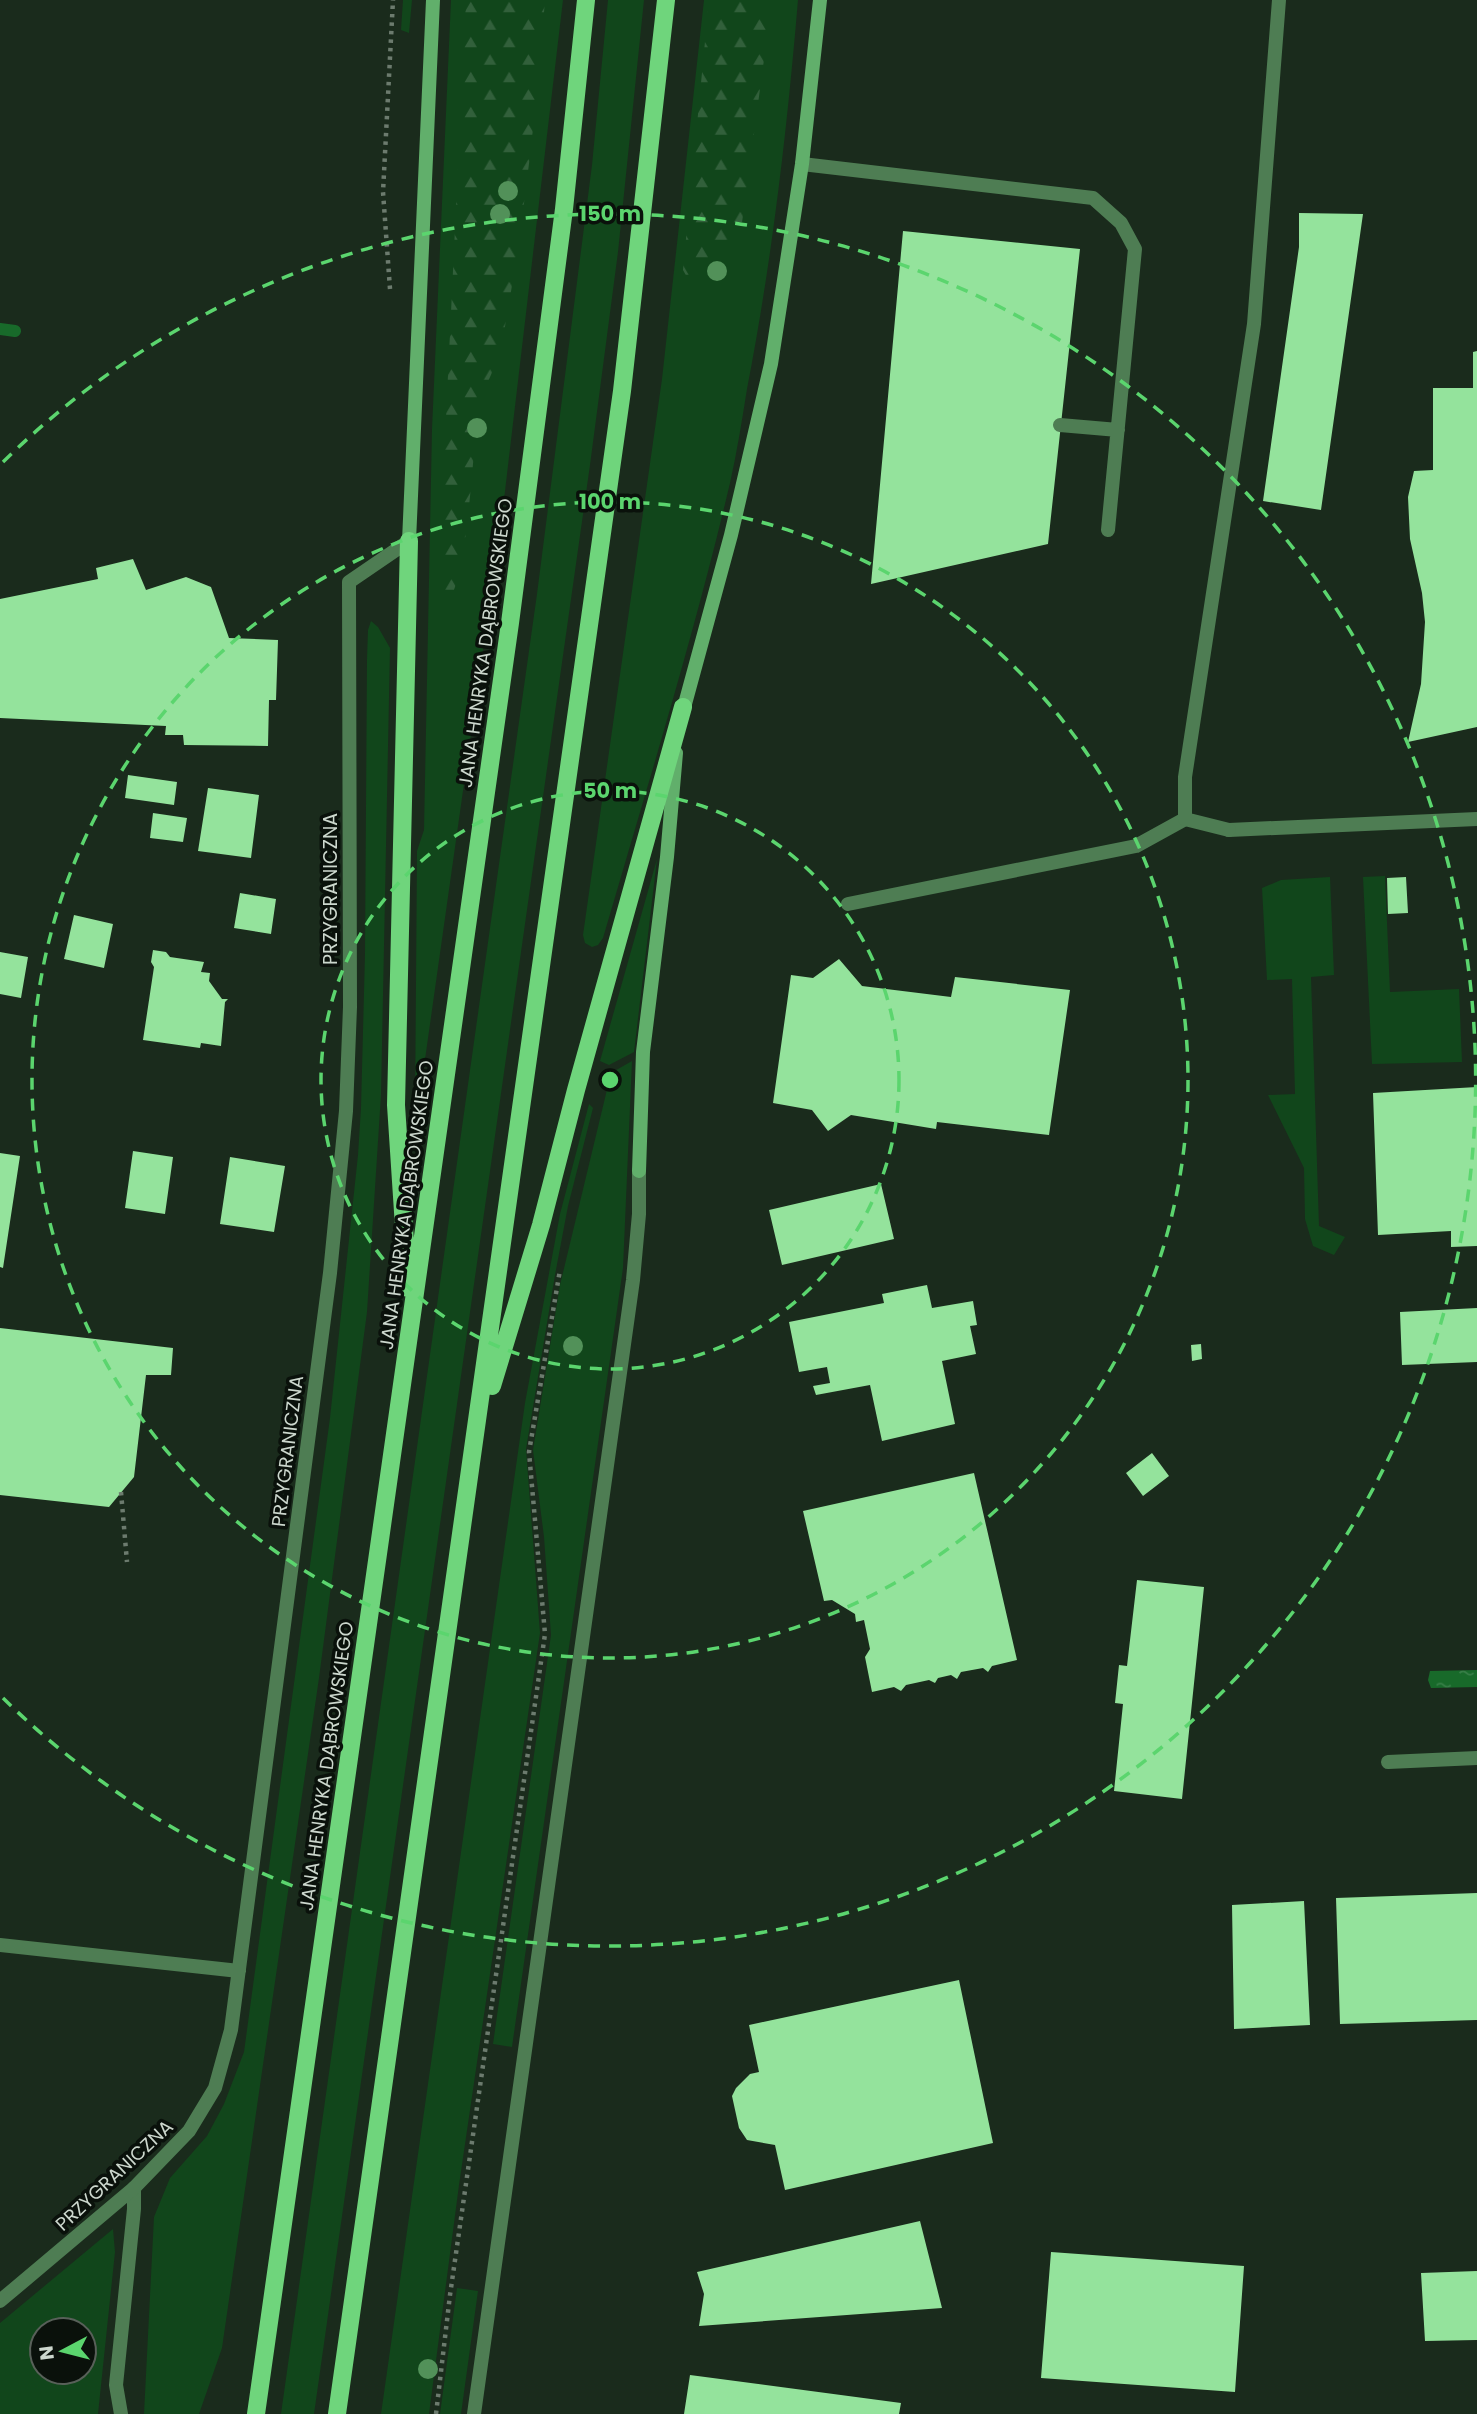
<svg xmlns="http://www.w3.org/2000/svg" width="1477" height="2414" font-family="Poppins,sans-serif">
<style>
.grass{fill:#11461b;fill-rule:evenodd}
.forest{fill:url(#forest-firs)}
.water{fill:url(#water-ripples)}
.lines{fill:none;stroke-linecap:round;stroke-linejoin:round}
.stream{stroke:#186a2a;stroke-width:12}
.building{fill:#94e39c}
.path{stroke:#6c7b6e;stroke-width:4.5;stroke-dasharray:3.5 5;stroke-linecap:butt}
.lane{stroke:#4e7d53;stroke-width:14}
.street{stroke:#4e7d53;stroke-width:14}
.secondary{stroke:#61af6b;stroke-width:14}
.primary{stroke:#6fd57c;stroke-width:18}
.tree{fill:#529159}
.ring{fill:none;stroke:#5bd56e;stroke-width:3.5;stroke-dasharray:12 9}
.labels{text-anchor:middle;stroke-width:7;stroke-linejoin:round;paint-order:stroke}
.street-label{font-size:19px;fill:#ccd7cd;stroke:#0a110b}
.centre{fill:#5bd56e;stroke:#0a110b;stroke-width:3.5}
.ring-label{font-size:21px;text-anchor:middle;font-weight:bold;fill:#5bd56e;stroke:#0a110b;stroke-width:7;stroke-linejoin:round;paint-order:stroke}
</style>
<defs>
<pattern id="forest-firs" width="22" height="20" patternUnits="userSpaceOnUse" patternTransform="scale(1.75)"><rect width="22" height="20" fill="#11461b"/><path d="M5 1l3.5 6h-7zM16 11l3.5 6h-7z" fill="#32603b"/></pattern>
<pattern id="water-ripples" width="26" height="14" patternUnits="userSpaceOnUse" patternTransform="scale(1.75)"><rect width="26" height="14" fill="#186a2a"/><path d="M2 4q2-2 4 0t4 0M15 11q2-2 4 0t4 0" fill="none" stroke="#387f48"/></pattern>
</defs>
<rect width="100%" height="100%" fill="#1a2b1c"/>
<path class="grass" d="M403,0H412L409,33L401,30Z
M451,0H563L503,508L418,1109L415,1113L417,851L424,830L432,429Z
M608,0H644L618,252L590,465L314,2414H281L537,594L592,165Z
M704,0H798C787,131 772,260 747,389C742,420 737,452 730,483C694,636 647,787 603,938L598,945L592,947L585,943L583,935L662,379Z
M371,621L378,627L390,648L381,1095L367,1312L319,1678L222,2348L199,2414H144L154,2217L170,2178L207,2136L224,2104L244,2052L330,1418L358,1155L361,1108L365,954L367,659L368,630Z
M657,859L634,1052L609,1065L600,1061Z
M1385,876L1390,992L1459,989L1462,1062L1372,1064L1363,877Z
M1330,877L1334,975L1311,977L1319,1226L1345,1237L1334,1255L1313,1246L1305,1219L1304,1168L1268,1095L1295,1094L1292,979L1267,980L1262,888L1281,880Z
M632,1061L623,1268L512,2047L493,2044L551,1635L544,1537L533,1450L560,1285L611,1073Z
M589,1104L593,1108L568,1206L555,1275L526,1449L540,1633L459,2185L429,2414H381L525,1403L560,1214Z
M113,2229L115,2252L98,2414H0V2323ZM42,2330H84V2372H42Z
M457,2288L478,2291L461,2414H440Z"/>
<path class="forest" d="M466,0H545C536,115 523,230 502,343C498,366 483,386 479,408C472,447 469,583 445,606L440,600L442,500Z
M709,0H772L741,230L726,269L694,281L688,279L683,270Z"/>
<path class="water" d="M1477,1670V1687L1431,1688L1428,1680L1430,1671Z"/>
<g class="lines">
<path class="stream" d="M0,329L15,331"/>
</g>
<path class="building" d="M1299,213L1363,214L1321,510L1263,501L1299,247Z
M903,231L1080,249L1048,544L871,584Z
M1477,351V727L1408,742L1421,684L1425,622L1422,593L1410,539L1408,497L1414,471L1433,470V388H1473V352Z
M133,559L146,590L186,577L211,587L229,638L278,640L276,700H269L268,746L184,745L183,735H165L166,726L0,718V599L98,579L96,568Z
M128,775L177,782L174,805L125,798Z
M208,788L259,795L251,858L198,851Z
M153,813L187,818L183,842L150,838Z
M1406,877L1408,913L1388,914L1387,878Z
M240,893L276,899L271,934L234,928Z
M74,915L113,924L104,968L64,959Z
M153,950L166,952L170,957L204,962L201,972L210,973L209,981L222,999H228L225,1002L221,1046L201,1043L200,1048L143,1040L154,967L151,962Z
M0,952L28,957L21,998L0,994Z
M839,959L862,986L951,997L955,977L1070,990L1049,1135L937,1122L936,1129L851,1115L828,1131L812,1110L773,1103L791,975L813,978Z
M1477,1087V1246L1451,1247V1231L1378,1235L1373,1093Z
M133,1151L173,1157L165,1214L125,1208Z
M0,1153L20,1156L3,1268L0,1267Z
M230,1157L285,1166L274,1232L220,1224Z
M881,1184L894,1239L782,1265L769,1210Z
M927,1285L932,1308L973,1301L977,1325L970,1326L976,1354L942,1361L955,1424L882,1441L870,1385L816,1395L813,1386L830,1383L827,1367L799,1372L789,1322L884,1303L882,1294Z
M1477,1308V1362L1402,1365L1400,1312Z
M0,1328L173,1348L171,1375H146L134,1477L109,1507L0,1495Z
M1201,1344L1202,1359L1192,1361L1191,1345Z
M1152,1453L1169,1476L1143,1496L1126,1473Z
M974,1473L1017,1660L992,1666L988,1672L983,1668L961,1672L957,1679L951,1675L938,1678L935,1683L929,1680L906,1685L901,1691L894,1687L872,1692L865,1657L870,1649L864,1620L856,1622L855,1614L832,1600L824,1601L803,1511Z
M1137,1580L1204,1587L1182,1799L1114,1791L1123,1704L1115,1703L1119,1665L1127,1666Z
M1477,1893V2020L1340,2024L1336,1898Z
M1304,1901L1310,2025L1234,2029L1232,1905Z
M959,1980L993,2143L785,2190L775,2145L747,2140L739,2128L732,2096L736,2088L750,2074L759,2072L749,2025Z
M920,2221L942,2308L699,2326L704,2294L697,2272Z
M1051,2252L1244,2266L1235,2392L1041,2378Z
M1477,2271V2340L1425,2341L1421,2273Z
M690,2375L901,2403L899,2414H684Z"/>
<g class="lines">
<path class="path" d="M390,289L383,192L393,0
M121,1492L127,1562
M436,2414L450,2295L545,1634L529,1452L560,1270"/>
<path class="lane" d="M802,164L1093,198L1121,223L1135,249L1108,530
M1060,425L1118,430
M1229,830L1477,819
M848,904L1136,846L1185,819
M1388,1762L1477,1758
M121,2414L116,2385L134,2209V2188"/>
<path class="street" d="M1229,830L1185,819V777L1254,324L1279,0
M0,1945L239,1971
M0,2301L134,2188L189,2131L215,2088L231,2030L330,1273L346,1111L350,1007L349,582L409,541
M474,2414L633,1280L639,1214V1171"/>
<path class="secondary" d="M409,541L433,0
M682,715L731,535L771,364L802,164L820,0
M639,1171L643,1052L667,857L676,753"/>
<path class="primary" d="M408,1288L396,1105L409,541
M492,1386L541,1225L576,1090L683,707
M256,2414L510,623L564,209L586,0
M337,2414L622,391L666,0"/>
</g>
<g class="tree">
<circle cx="508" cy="191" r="10"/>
<circle cx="500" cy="214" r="10"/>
<circle cx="717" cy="271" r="10"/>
<circle cx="477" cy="428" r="10"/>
<circle cx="573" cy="1346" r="10"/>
<circle cx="428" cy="2369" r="10"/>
</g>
<g class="ring">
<circle cx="610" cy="1080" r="289"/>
<circle cx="610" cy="1080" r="578"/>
<path d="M3 462A866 866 0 1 1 3 1698"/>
</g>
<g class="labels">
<g class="street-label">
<text transform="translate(485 643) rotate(-82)" y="7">JANA HENRYKA DĄBROWSKIEGO</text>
<text transform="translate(330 889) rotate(-90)" y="7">PRZYGRANICZNA</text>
<text transform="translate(406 1205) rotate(-82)" y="7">JANA HENRYKA DĄBROWSKIEGO</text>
<text transform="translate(287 1451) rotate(-83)" y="7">PRZYGRANICZNA</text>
<text transform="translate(326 1766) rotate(-82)" y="7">JANA HENRYKA DĄBROWSKIEGO</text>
<text transform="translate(114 2175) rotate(-43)" y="7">PRZYGRANICZNA</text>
</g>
</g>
<circle cx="610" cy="1080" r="10" class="centre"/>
<g class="ring-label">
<text x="610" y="221">150 m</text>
<text x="610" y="509">100 m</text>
<text x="610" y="798">50 m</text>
</g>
<g transform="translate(63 2351) rotate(263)"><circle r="33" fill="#0a110b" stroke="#586059" stroke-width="2"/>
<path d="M0-5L12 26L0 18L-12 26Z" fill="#5bd56e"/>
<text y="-10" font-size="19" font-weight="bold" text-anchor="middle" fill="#ccd7cd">N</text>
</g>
</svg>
